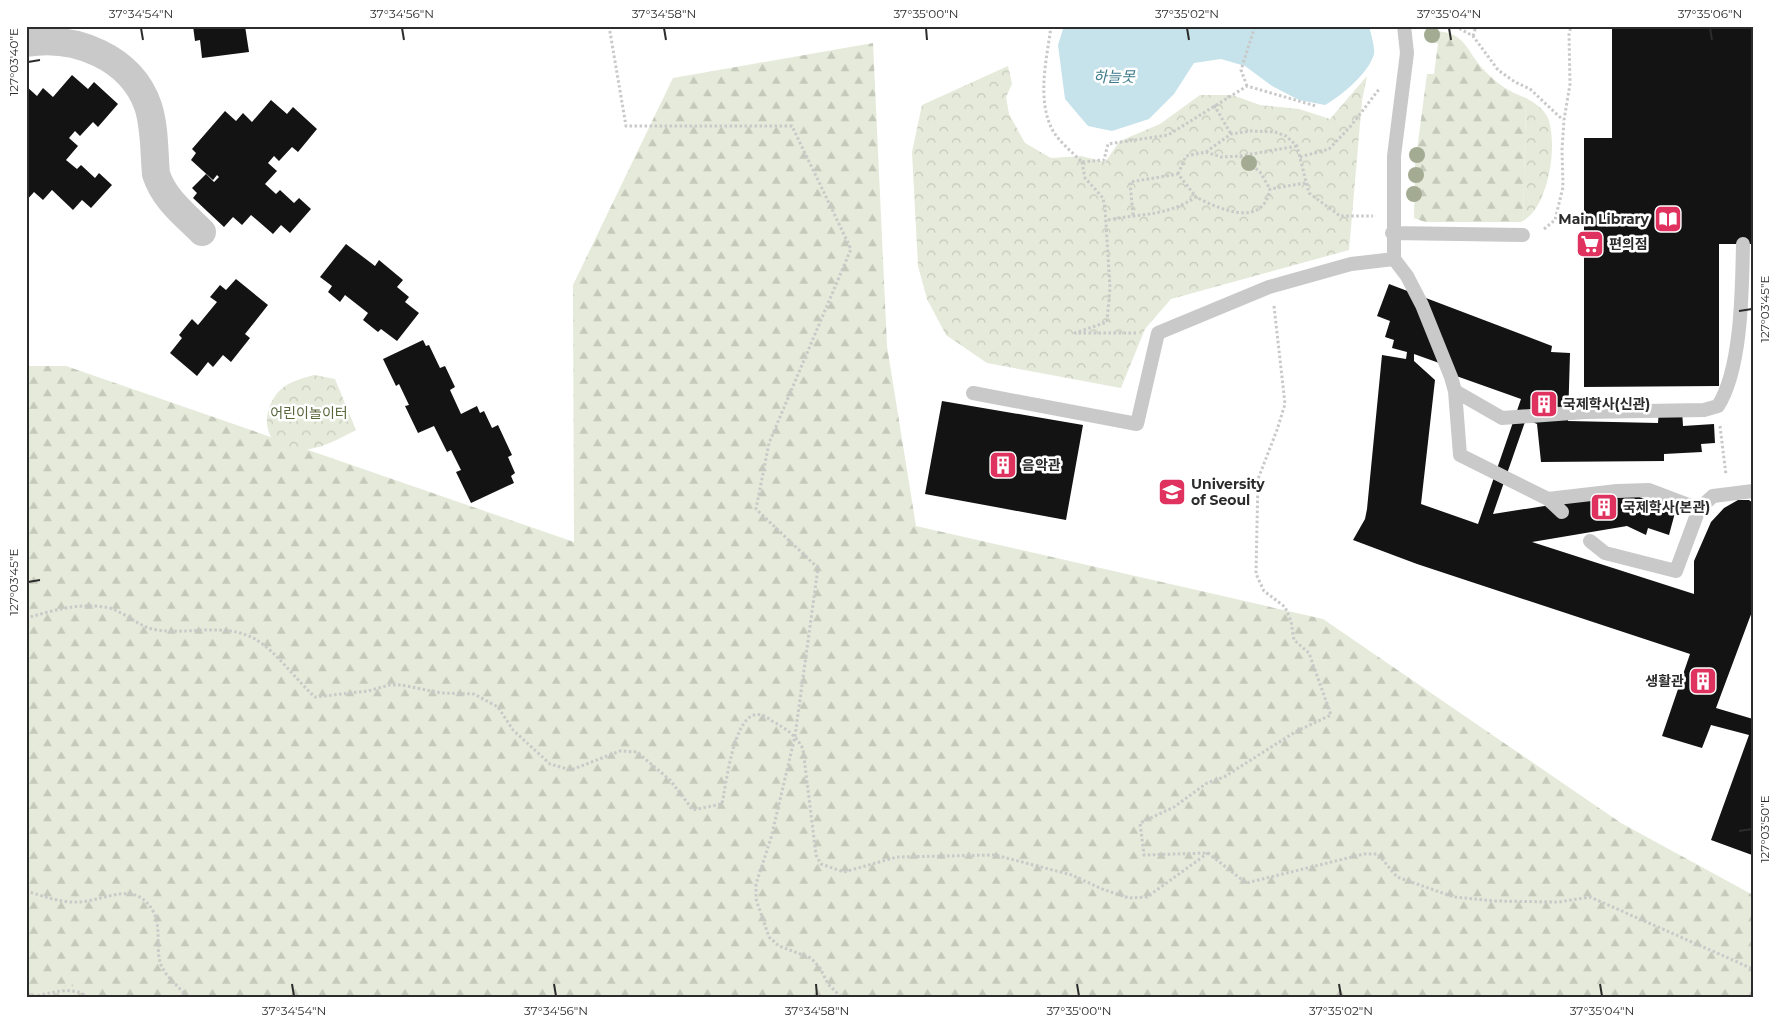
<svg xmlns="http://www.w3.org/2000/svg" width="1779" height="1024" font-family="Montserrat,'Noto Sans KR',sans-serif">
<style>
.forest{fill:url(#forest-firs)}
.park{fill:url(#park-crowns)}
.water{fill:#c6e2ea}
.building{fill:#131313;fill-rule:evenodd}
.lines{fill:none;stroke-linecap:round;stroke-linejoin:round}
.path{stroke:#c9c9c9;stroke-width:3;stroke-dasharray:2.5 2.5;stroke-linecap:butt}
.service{stroke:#c9c9c9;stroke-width:14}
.minor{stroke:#c9c9c9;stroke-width:28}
.tree{fill:#a3ab93}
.ticks{fill:none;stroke:#2c2c2c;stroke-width:2}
.labels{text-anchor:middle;stroke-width:5;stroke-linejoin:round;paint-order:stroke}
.poi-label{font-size:14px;font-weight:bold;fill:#2c2c2c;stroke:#fff;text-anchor:start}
.park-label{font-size:14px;fill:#57663b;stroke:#fff}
.water-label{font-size:15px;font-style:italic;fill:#3d7b8c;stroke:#fff}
.neatline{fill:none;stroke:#2c2c2c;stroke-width:2}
.ticks-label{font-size:12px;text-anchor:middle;fill:#2c2c2c}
</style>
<defs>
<pattern id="forest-firs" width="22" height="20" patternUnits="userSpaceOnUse" patternTransform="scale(1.25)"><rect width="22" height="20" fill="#e5eada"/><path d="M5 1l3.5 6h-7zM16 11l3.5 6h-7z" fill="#c5c9bb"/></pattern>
<pattern id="park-crowns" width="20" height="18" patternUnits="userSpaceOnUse" patternTransform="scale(1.25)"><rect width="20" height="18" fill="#e5eada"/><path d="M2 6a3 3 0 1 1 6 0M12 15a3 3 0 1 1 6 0" fill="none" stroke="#c5c9bb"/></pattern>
</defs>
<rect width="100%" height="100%" fill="#fff"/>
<path class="forest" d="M1430,31C1466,30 1465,50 1484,70C1496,83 1509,92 1526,98L1523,221L1521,222H1425L1414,218L1415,165L1427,74H1434L1438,44L1429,39Z
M873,43L887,346L916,526L1323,619L1621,823L1753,895V998H26V366H66L574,542L573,285L673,78Z"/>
<path class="park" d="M1008,66L1012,84L1006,97L1009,114L1025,143L1051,158L1081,156L1105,162L1120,141L1160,124L1200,95H1232L1260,105L1299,109L1330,119L1367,76L1362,101L1349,250L1171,299L1145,329L1121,388L987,363L946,335L927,299L918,266L912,152L922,105Z
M1526,98C1535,103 1543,108 1548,118C1558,145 1549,206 1523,221Z
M314,375L335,379L356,430C337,440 316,452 294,450C258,446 261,403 285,386C294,380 304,378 314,375Z
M75,984L83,985L99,998H26V993Z"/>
<path class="water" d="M1064,26H1369C1371,34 1375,47 1374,54C1369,73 1341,96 1325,105L1299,100L1272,86L1245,66L1221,59L1194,63L1174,94L1149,119L1112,131L1088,126L1065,99L1058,45Z"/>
<path class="building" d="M193,26H245L249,52L202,58L200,40L195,41Z
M1612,26H1753V244H1719V386L1584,387V138H1612Z
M72,75L88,89L94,82L118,104L98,127L93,122L80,136L75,131L69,138L78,146L66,160L77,169L81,165L95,178L99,173L112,185L91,208L82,200L73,210L52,190L43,200L34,192L26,201V86L37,96L43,88L53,97Z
M271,100L287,114L293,107L317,129L298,152L292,147L279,161L274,156L268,163L277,171L265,184L276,194L280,190L294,203L299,198L311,209L290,233L281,225L273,234L251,215L242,225L233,217L224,227L193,198L197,193L192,188L206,174L214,182L219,177L217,175L213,180L191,160L196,153L192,149L225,111L236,121L243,113L252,122Z
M346,244L375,266L379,260L403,280L397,287L409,297L405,302L419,313L397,341L381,329L378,332L363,320L368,313L345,295L340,302L328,292L332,286L320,277Z
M236,279L268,305L245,334L250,338L231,362L223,355L213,367L208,362L197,376L170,353L182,338L179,335L192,319L198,325L217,302L210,297L220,285L226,290Z
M1389,284L1552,346L1551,352L1570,353L1568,421L1658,423L1659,410H1682L1683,426L1714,424L1715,443L1701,444L1702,452L1664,454V461L1541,462L1537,424L1526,419L1493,514L1627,493L1676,509L1669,535L1648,528L1646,535L1627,526L1532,542L1694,594V561L1711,522L1724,508L1738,500H1749L1753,503V609L1716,708L1753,719L1752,855L1711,840L1749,735L1711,725L1702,748L1662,736L1690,654L1417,564L1353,540L1365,519L1367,509L1382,355L1406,359L1407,352L1392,348L1394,340L1385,337L1390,321L1377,316ZM1414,354L1442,364L1445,372L1521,399L1478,524L1421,504L1435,380L1414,361Z
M423,340L426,346L429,345L440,368L445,366L455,387L450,390L461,414L477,406L480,413L484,411L492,428L498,425L512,455L508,457L515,473L511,476L514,483L471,503L456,472L461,470L451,450L447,452L434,426L418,433L405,406L409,405L399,384L396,386L383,359Z
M942,401L1083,425L1066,520L925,494Z"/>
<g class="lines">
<path class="path" d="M609,26L626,126H792L851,249L769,443L756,509L818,568L795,736L771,838L756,884V899L769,937L779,946L811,958L820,968L828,984L842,998
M1051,26C1047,58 1037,96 1051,127C1056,139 1072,152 1082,162L1104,160L1108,144L1168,135L1247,86L1316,106
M1455,26L1473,36L1498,70L1515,82L1530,89L1563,120
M1473,36L1476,26
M1247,86L1241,70L1255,26
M1214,105L1231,134
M1206,152L1231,134L1251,131L1275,132L1286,136L1297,146L1309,193L1340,216H1373
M1240,156L1297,146
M1300,157L1329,149L1350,127L1380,88
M1082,162L1085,178L1103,198L1105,208L1110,288L1107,322L1075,333H1138
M1178,174L1186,156L1206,152L1221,157L1240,156L1260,172L1270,189
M1133,215L1130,182L1178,174L1196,197
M1108,220C1142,213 1165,217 1196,197C1219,209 1263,229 1270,189L1305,183
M1544,229L1555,220L1563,187L1562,150L1564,120L1570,84L1569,34L1571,26
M1274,306L1285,404L1277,430L1258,479L1256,574L1264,591L1285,607L1291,621L1294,640L1309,653L1331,715L1295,732L1224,777L1207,783L1174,807L1140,823L1144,855L1208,853L1246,883L1364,854H1378L1397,877L1454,897L1494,901L1559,902L1590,897L1753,969
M1720,426L1726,475
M26,618C45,613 66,606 86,606C97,606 109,606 119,612C132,618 142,628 157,630C188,635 225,622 255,639C276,651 296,680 315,697L368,691L389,685H402L441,693L474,694L498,707L513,730L550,764L571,770L620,751L637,752L670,780L693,810L722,804C726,785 733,721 754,715C760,713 767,717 772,721C785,728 796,735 803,749L816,855L821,864L844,872L897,857L995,855L1072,875L1102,889L1129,898L1147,897L1208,853
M26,891C43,896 61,903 78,902C106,901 136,878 154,913C161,928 156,946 160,962C164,976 179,986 188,998
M28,998C47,994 73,984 89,998"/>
<path class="service" d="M1404,26L1407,53L1394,156V259L1407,276L1422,305L1451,377L1455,391L1460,455L1548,499L1562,512
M1392,233L1523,235
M1455,391L1502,418L1585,412L1704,410L1718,406C1742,368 1742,289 1743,244
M973,393L1137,424L1158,333L1269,287L1351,264L1394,259
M1548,499L1617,491L1649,490L1699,509L1676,571L1605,553L1590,541
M1699,509L1713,496L1753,491"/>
<path class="minor" d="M26,43C75,35 131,57 148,106C155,127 154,153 156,174C164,199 184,214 202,232"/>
</g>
<g class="tree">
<circle cx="1432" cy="35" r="8"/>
<circle cx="1417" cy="155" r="8"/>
<circle cx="1249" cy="163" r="8"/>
<circle cx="1416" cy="175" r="8"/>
<circle cx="1414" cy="194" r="8"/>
</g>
<path class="ticks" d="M141,28L143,40M402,28L404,40M664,28L666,40M926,28L927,40M1187,28L1189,40M1449,28L1451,40M1710,28L1712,40M28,62L40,60M1739,311L1752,309M28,582L40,580M1739,831L1752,829M292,984L294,996M554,984L556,996M816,984L817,996M1077,984L1079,996M1339,984L1341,996M1600,984L1602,996"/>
<defs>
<g id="library-square" transform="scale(1.4375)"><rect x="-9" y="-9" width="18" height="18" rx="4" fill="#e0325e" stroke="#fff"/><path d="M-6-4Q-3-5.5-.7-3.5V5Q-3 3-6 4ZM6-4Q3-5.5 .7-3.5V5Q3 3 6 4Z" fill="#fff"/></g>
<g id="supermarket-square" transform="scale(1.4375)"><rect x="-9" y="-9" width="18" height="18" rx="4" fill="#e0325e" stroke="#fff"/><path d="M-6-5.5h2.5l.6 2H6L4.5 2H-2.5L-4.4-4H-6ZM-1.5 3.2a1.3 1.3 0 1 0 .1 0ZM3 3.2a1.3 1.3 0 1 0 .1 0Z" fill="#fff"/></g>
<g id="building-square" transform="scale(1.4375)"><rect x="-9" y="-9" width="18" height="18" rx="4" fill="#e0325e" stroke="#fff"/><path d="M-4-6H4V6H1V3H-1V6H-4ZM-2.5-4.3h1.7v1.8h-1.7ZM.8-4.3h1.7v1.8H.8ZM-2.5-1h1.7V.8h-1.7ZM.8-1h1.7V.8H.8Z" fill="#fff"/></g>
<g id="university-square" transform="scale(1.4375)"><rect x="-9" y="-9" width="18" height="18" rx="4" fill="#e0325e" stroke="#fff"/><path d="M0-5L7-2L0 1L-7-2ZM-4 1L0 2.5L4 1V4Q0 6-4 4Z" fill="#fff"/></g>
</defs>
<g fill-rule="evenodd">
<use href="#library-square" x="1668" y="219"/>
<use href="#supermarket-square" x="1590" y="244"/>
<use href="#building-square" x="1544" y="404"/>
<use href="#building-square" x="1003" y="465"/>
<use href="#university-square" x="1172" y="492"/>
<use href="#building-square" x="1604" y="507"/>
<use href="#building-square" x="1703" y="681"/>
</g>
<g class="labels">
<g class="poi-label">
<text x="1649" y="224" text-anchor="end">Main Library</text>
<text x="1609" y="249">편의점</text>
<text x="1563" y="409">국제학사(신관)</text>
<text x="1022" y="470">음악관</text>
<text x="1191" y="489">University<tspan x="1191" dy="16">of Seoul</tspan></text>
<text x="1623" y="512">국제학사(본관)</text>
<text x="1684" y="686" text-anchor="end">생활관</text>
</g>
<g class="park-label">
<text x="309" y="418">어린이놀이터</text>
</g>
<g class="water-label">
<text x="1114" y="82">하늘못</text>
</g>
</g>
<rect width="1779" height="1024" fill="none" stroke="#ffffff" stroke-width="55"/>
<rect x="28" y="28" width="1724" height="968" class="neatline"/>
<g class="ticks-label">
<text x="141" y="18">37°34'54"N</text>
<text x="402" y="18">37°34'56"N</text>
<text x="664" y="18">37°34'58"N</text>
<text x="926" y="18">37°35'00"N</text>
<text x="1187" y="18">37°35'02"N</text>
<text x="1449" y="18">37°35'04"N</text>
<text x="1710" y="18">37°35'06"N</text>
<text transform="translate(14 62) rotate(-90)" y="4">127°03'40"E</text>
<text transform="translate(1765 309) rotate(-90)" y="4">127°03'45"E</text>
<text transform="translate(14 582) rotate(-90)" y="4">127°03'45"E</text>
<text transform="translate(1765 829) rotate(-90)" y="4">127°03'50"E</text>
<text x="294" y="1015">37°34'54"N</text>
<text x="556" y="1015">37°34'56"N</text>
<text x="817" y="1015">37°34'58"N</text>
<text x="1079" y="1015">37°35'00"N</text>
<text x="1341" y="1015">37°35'02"N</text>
<text x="1602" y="1015">37°35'04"N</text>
</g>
</svg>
